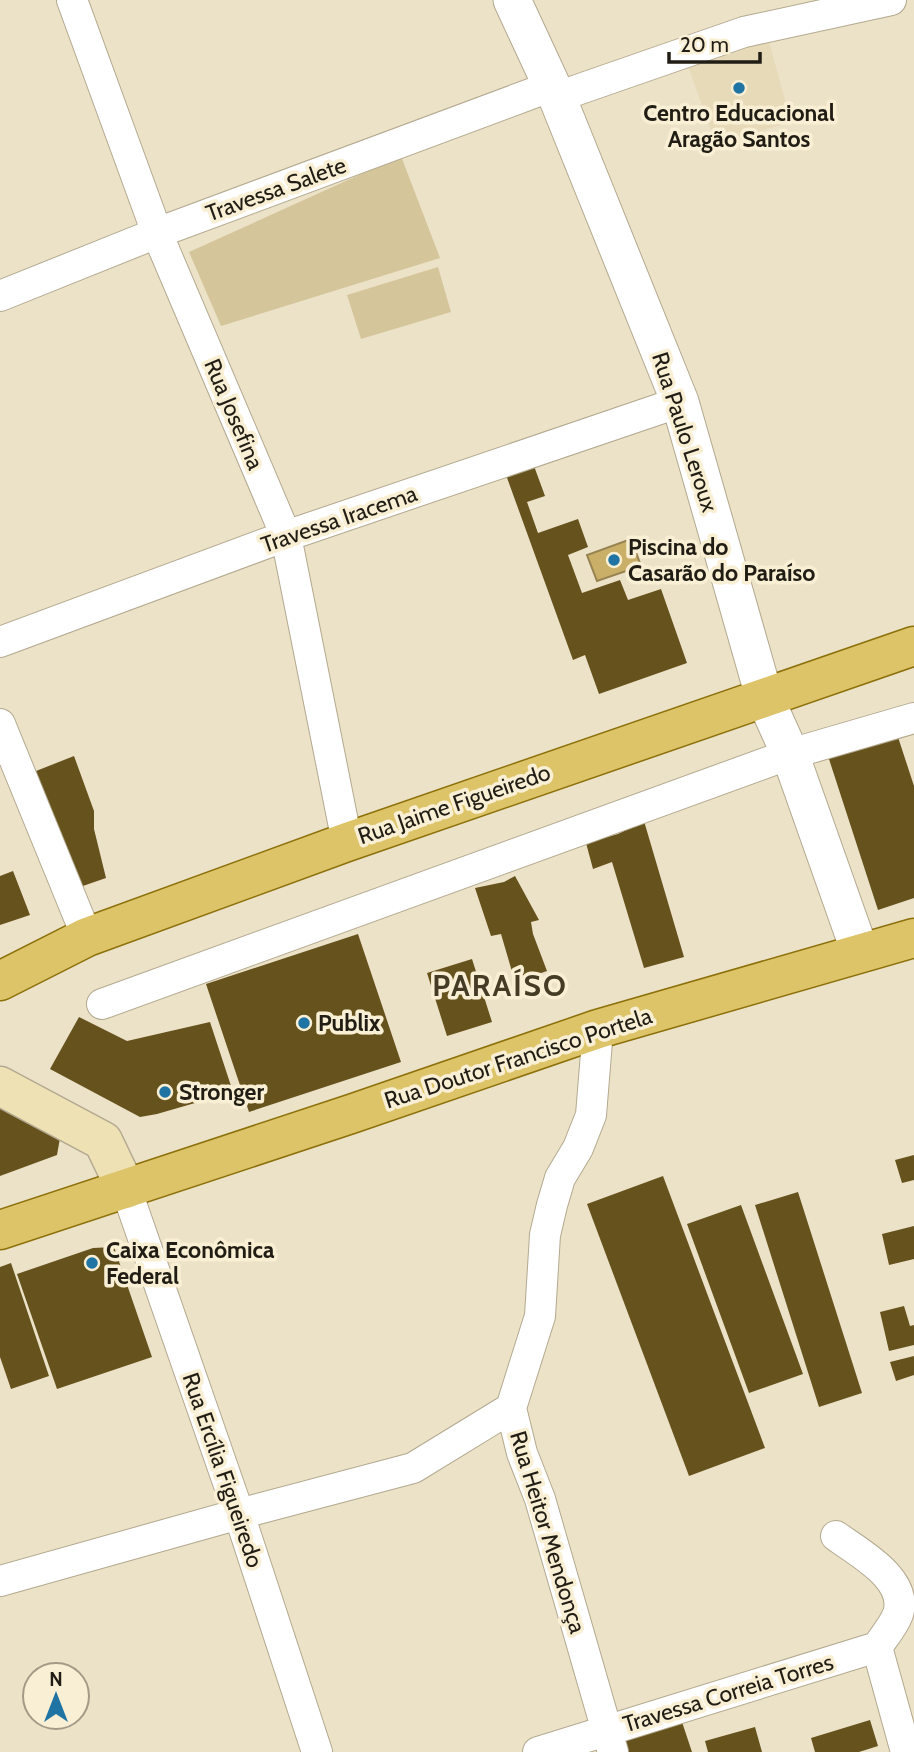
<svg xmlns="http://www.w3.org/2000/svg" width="914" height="1752" font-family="Cabin,sans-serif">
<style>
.built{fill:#e7dab8}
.green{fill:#d5c59b}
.water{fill:#caaf69;stroke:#978350;stroke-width:2}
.building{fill:#66521c}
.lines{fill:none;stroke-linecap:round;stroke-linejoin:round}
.minor-casing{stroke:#b3a990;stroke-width:32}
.tertiary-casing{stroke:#b3a990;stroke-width:39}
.secondary-casing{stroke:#b3a990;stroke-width:41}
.primary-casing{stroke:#8c700a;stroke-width:41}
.minor{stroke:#fff;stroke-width:30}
.tertiary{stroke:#fff;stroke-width:37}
.secondary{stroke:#eee1b4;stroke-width:38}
.primary{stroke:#ddc469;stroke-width:38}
.poi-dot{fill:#1f74a4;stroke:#f9efd4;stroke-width:2.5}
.labels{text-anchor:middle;stroke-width:7;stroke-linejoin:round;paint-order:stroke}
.poi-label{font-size:23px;font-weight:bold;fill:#211d14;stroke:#f9efd4;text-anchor:start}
.street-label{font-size:23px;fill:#211d14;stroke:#f9efd4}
.district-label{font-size:30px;font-weight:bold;letter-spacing:2px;fill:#453c26;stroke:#f9efd4}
</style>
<rect width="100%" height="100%" fill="#ece2c8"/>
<path class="built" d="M767,34L791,122L716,144L684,55Z"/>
<path class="green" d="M401,156L440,258L221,326L189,252Z
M438,267L451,312L361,339L347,295Z"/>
<path class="water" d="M631,539L641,566L597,581L587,555Z"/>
<path class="building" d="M534,466L545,496L527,502L538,533L578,519L588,547L568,555L582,593L620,580L628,600L661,589L687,663L599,694L585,655L573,660L506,475Z
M897,734L914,786V898L878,910L828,756Z
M74,756L94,811V829L106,878L77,888L31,773Z
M644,821L684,957L644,968L612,862L593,869L586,843L618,834Z
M13,871L30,915L0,925V876Z
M515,876L539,920L531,922L533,934L547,971L515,982L501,934L491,936L475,888L504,882Z
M358,934L401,1062L249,1112L206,984Z
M472,959L492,1022L447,1036L427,973Z
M79,1017L127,1041L210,1022L233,1092L157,1114L140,1117L50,1069Z
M0,1100L60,1138L57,1155L0,1176Z
M914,1155V1180L902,1183L895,1160Z
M663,1176L765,1448L689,1476L587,1204Z
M798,1192L862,1393L819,1407L755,1205Z
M741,1205L803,1374L749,1393L687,1224Z
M914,1226V1259L889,1265L882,1234Z
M114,1247L152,1357L57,1389L17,1274L93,1248Z
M11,1263L49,1376L11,1389L0,1357V1267Z
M904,1306L910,1326L914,1325V1345L889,1351L880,1312Z
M914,1356V1375L896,1381L890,1362Z
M681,1719L692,1752H623L619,1740Z
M870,1720L878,1746L859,1752H815L811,1738Z
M755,1727L762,1752H708L705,1741Z"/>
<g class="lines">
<g class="minor-casing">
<path id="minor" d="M72,0L157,233L286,536L347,842
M557,97L744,32L891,0
M0,296L157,233L552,86
M0,642L286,536L680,402
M0,724L87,937
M102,1004L790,754L914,718
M598,1029L591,1115L578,1148L560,1178L552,1205L545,1235L540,1316L511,1408L522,1453L540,1499L613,1752
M126,1189L239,1514L317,1752
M836,1536C859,1553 909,1579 898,1614C894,1625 884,1637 877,1647L906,1752
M0,1581L239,1514L413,1468L511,1408
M538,1752L877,1647"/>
</g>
<g class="tertiary-casing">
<path id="tertiary" d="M512,0L557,97L680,402L764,696L790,754L860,952"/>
</g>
<g class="secondary-casing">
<path id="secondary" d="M0,1086L103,1141L126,1189"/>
</g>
<g class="primary-casing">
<path id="primary" d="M0,981L87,937L347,842L914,646
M0,1230L351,1114L598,1029L914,938"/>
</g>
<use href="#minor" class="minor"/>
<use href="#tertiary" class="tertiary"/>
<use href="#secondary" class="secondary"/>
<use href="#primary" class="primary"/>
</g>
<g class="poi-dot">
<circle cx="739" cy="88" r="7"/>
<circle cx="614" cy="560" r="7"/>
<circle cx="304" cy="1023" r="7"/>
<circle cx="165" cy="1092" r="7"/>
<circle cx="92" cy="1263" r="7"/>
</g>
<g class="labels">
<g class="poi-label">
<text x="739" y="121" text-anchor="middle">Centro Educacional<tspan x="739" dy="26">Aragão Santos</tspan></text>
<text x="628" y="555">Piscina do<tspan x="628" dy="26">Casarão do Paraíso</tspan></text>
<text x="318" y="1031">Publix</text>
<text x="179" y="1100">Stronger</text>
<text x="106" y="1258">Caixa Econômica<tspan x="106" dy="26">Federal</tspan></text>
</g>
<g class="street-label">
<text transform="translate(276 189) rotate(-20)" y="8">Travessa Salete</text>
<text transform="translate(234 414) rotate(67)" y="8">Rua Josefina</text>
<text transform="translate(685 432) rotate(72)" y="8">Rua Paulo Leroux</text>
<text transform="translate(339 519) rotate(-19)" y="8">Travessa Iracema</text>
<text transform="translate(454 804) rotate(-19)" y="8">Rua Jaime Figueiredo</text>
<text transform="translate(518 1058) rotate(-18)" y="8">Rua Doutor Francisco Portela</text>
<text transform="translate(223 1470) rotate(71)" y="8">Rua Ercília Figueiredo</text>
<text transform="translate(548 1532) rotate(73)" y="8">Rua Heitor Mendonça</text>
<text transform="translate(728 1693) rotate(-17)" y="8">Travessa Correia Torres</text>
</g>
<g class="district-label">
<text x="500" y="996">PARAÍSO</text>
</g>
</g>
<g transform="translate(56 1696)"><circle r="33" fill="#f9efd4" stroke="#a39b87" stroke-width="2"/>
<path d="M0-5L12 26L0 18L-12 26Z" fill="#1f74a4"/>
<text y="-10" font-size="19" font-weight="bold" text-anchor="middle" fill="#211d14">N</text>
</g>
<path d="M669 52v10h91v-10" fill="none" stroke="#211d14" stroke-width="3.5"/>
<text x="680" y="52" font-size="21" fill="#211d14" stroke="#f9efd4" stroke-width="5" paint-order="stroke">20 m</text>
</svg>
